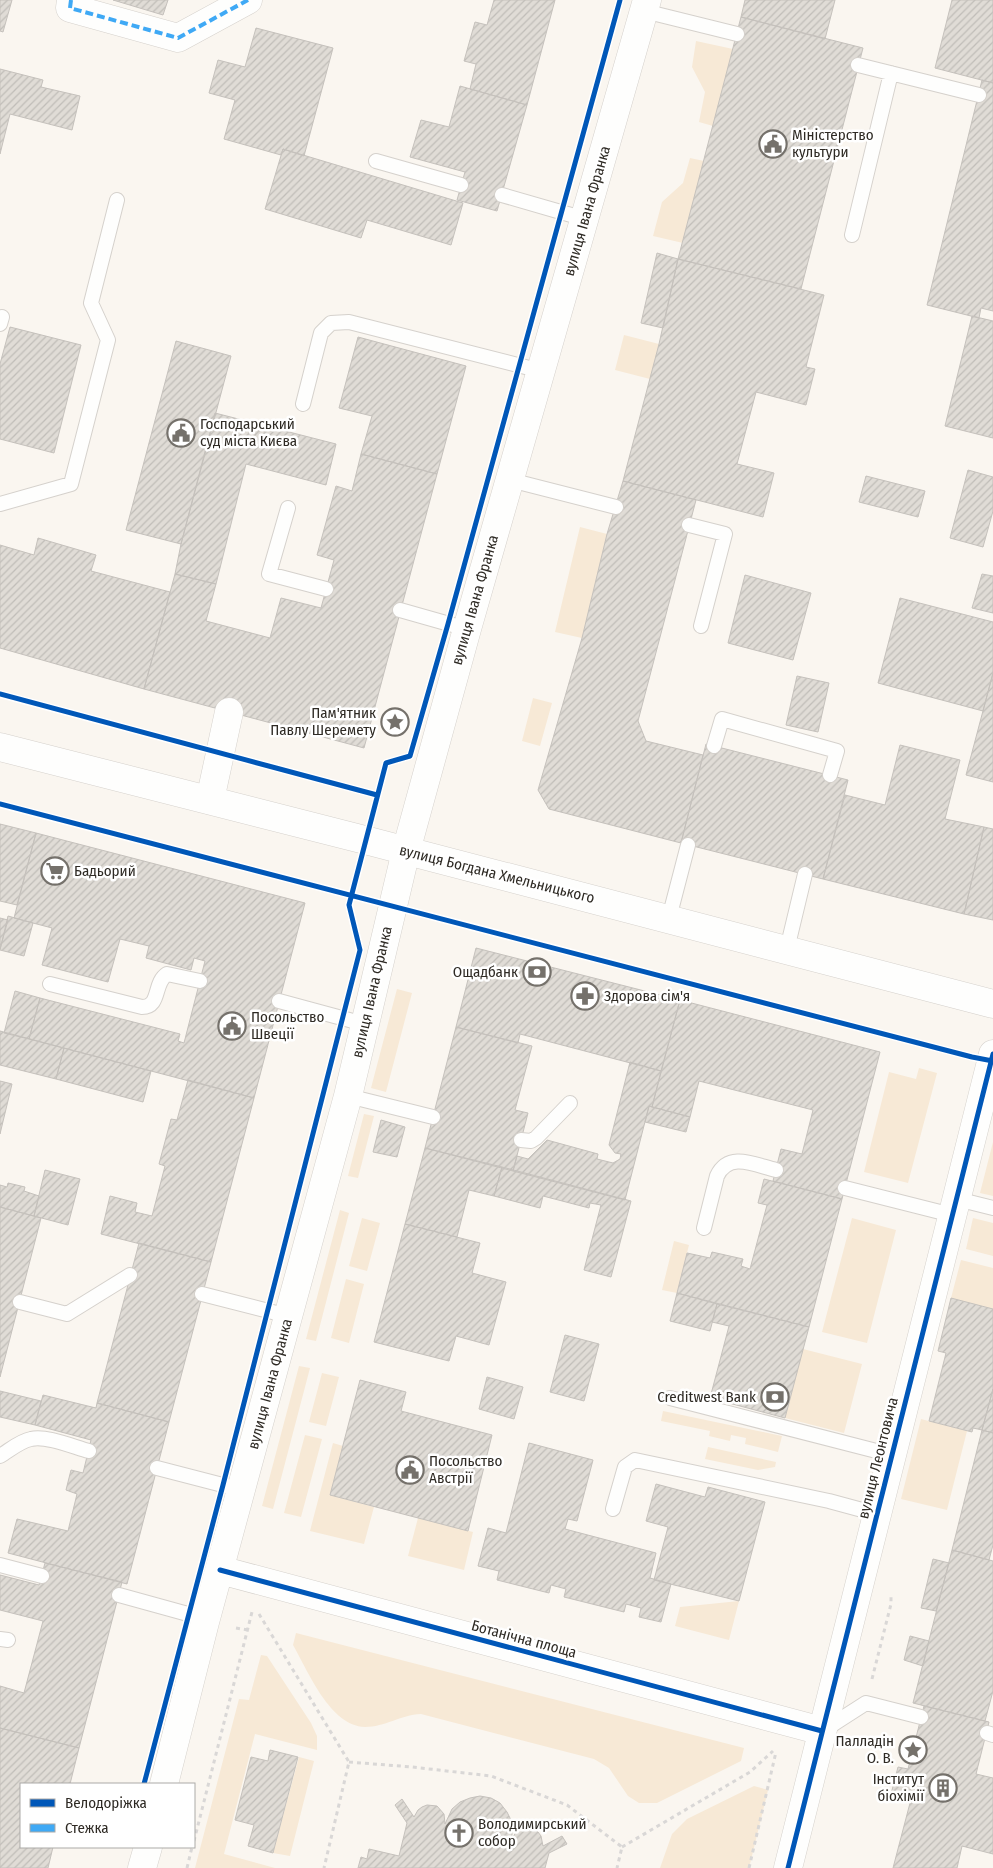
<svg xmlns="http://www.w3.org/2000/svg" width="993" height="1868" font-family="'Fira Sans Condensed',sans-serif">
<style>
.grass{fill:#f7e9d6}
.building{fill:url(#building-hatch);stroke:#c5c1bc}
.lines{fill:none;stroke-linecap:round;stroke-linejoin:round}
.service-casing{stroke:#d5d1cc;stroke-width:16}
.minor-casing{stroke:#d5d1cc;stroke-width:29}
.tertiary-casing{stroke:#d5d1cc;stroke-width:29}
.path{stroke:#d9d7d6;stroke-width:3;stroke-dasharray:4 4;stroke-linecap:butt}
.service{stroke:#fefefd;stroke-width:14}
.minor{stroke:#fefefd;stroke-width:28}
.tertiary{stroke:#fefefd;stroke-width:28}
.quiet{stroke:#3fa9f5;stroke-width:4;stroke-dasharray:8 4;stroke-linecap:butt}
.cycleway-casing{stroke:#fff;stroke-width:8}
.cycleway{stroke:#0057b8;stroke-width:5}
.labels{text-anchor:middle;stroke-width:5;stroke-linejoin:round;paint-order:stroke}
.poi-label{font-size:15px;fill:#2e2a24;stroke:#fff;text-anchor:start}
.street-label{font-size:15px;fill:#2e2a24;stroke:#fff}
</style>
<defs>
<pattern id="building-hatch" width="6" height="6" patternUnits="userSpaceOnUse" patternTransform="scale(1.25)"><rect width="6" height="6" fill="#e0dcd6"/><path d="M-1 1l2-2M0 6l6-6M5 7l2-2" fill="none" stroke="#c0bdb8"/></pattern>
</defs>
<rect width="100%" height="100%" fill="#faf6f0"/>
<path class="grass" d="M696,41L733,49L713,126L699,122L705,92L692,67Z
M690,158L704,161L683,243L653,236L662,202L683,183Z
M624,335L659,344L650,379L615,370Z
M580,527L607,534L582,638L555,632Z
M533,698L552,703L540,746L522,741Z
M397,989L412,993L386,1092L371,1088Z
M919,1068L937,1073L908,1183L864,1172L889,1072L916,1079Z
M364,1114L374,1116L358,1178L348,1176Z
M993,1142V1196L980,1193Z
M340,1210L349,1213L316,1341L306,1339Z
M362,1218L380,1223L367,1271L349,1266Z
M852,1218L896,1230L867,1343L822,1332Z
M973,1218L993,1223V1256L966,1249Z
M674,1241L689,1245L677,1293L662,1290Z
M961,1260L993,1268V1309L951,1298Z
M346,1279L364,1284L349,1343L331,1338Z
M803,1349L862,1364L844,1433L785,1418Z
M299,1366L310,1368L273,1509L262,1506Z
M322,1373L339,1377L326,1426L309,1422Z
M663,1411L782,1436L778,1452L745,1444L746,1438L731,1435L730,1441L709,1436L710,1431L661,1421Z
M921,1419L967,1431L947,1510L901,1499Z
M305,1435L322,1439L301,1517L284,1513Z
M333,1443L343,1446L330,1495L374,1507L364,1544L310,1531Z
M708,1447L776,1462L775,1467L758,1470L705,1459Z
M418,1518L473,1532L464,1570L408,1556Z
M739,1601L729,1640L675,1626L680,1607Z
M296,1633L744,1748L741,1761L657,1803H639L628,1796L609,1768L594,1759L421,1714C400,1715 385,1727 365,1727C330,1726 308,1671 293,1645Z
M261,1655L267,1656L311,1723L317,1736V1750L255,1734L224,1854L275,1868H195L239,1699L249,1700Z
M299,1757L314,1761L290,1856L273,1853Z
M754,1786L768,1790L749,1868H660L672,1834L687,1819Z"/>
<path class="building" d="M0,0H12L3,32L0,31Z
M113,0H168L163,15Z
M494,0H555L527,105L470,89L476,64L464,61L475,22L487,25Z
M745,0H835L825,39L741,17Z
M952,0H993V83L935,68Z
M741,17L863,48L801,289L678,259Z
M256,28L333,48L304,156L283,149L281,155L224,139L235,100L209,93L218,60L245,67Z
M0,69L43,80L41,87L80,96L72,130L10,114L0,154Z
M982,80L993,83V311L981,308L979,318L927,305Z
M460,86L527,105L497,211L457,200L465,172L410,157L421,120L449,127Z
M283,149L463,203L451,245L367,220L361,238L265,209Z
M657,253L678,259L663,328L641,323Z
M678,259L824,295L806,367L815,369L806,405L756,392L737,464L774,473L763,517L623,481L659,344Z
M972,316L993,321V438L945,426Z
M10,327L81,345L54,453L0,439V364Z
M358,337L466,366L437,474L361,454L372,416L339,408Z
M176,341L231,356L181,544L126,530Z
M215,413L336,444L326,485L246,464L216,584L175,574L181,544Z
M361,454L437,474L364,748L144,689L175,574L216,584L206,621L270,638L281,598L321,608L334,560L317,555L336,486L352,491Z
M968,470L993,477V511L983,547L950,538Z
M866,476L925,491L918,517L859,502Z
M623,481L696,500L638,721L646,741L703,755L681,843L549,809L538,790L582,638L607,534Z
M38,538L96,555L91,571L170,592L144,689L0,648V545L34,555Z
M982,574L993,576V613L972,608Z
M745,575L811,593L793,660L728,643Z
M900,598L993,622V673L983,711L878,683Z
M993,673V782L966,775Z
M797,676L829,683L818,732L786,725Z
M706,744L848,780L823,879L681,843Z
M900,745L960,760L945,819L984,827L964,914L823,879L845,795L885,805Z
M0,824L36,833L17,905L0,901Z
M984,827L993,829V920L964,914Z
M36,833L305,903L254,1098L29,1039L40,998L180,1034L178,1041L184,1043L205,961L194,958L191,970L146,958L149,946L120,939L108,982L42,965L52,928L14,918Z
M8,916L33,923L24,956L0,950Z
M0,918L8,920L0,949Z
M476,948L680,1000L661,1071L520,1034L518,1043L456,1027Z
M15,991L40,998L29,1039L4,1033Z
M680,1000L880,1052L842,1199L773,1181L781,1149L802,1154L813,1110L699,1081L690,1117L652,1107Z
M456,1027L532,1046L515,1110L528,1113L513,1171L425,1148Z
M0,1031L64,1048L56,1079L0,1065Z
M64,1048L151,1071L143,1102L56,1079Z
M630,1062L661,1071L652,1107L649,1106L625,1200L513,1171L517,1156L528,1159L547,1140L598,1154L597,1159L613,1163L620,1159L621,1154L615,1153L609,1145Z
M188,1080L254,1098L211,1262L101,1234L110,1196L137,1203L135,1212L152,1216L165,1166L159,1164L171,1119L177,1120Z
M0,1081L12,1084L0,1134Z
M649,1106L690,1117L686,1132L645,1122Z
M381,1120L405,1127L397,1157L373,1152Z
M425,1148L502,1167L494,1196L469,1190L457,1237L405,1224Z
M502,1167L631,1201L611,1277L584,1270L601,1205L590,1203L589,1208L543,1196L540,1208L494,1196Z
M45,1170L80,1179L68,1225L34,1216Z
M764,1179L842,1199L809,1327L677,1293L687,1253L710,1258L712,1252L743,1259L741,1266L750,1269L767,1205L758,1203Z
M8,1183L25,1187L24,1191L39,1196L34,1216L0,1207V1185L7,1187Z
M0,1207L41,1218L0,1377Z
M405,1224L480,1243L472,1273L506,1282L489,1345L456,1336L449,1361L374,1342Z
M139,1243L211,1262L169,1422L97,1403Z
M677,1293L717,1304L710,1331L670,1321Z
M951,1298L993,1309V1389L982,1430L973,1428L972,1432L929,1421L946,1353L938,1351Z
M717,1304L809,1327L785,1418L710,1398L729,1326L712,1322Z
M565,1335L599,1344L584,1401L550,1392Z
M487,1377L523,1387L514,1419L479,1409Z
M360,1380L406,1392L401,1411L492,1435L468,1531L330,1495Z
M993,1389V1433L982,1430Z
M0,1391L41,1401L35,1425L0,1417Z
M43,1395L96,1408L97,1403L169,1422L127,1584L8,1553L17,1519L68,1531L77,1494L66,1490L71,1470L83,1473L91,1440L35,1425Z
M982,1430L993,1433V1545L989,1560L952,1550Z
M529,1443L593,1460L577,1521L568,1519L565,1529L656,1553L650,1578L671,1584L661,1622L639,1617L641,1608L626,1604L624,1612L564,1597L566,1589L551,1585L549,1593L497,1580L499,1571L478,1566L488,1528L506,1533Z
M656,1484L705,1497L708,1487L765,1502L739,1601L654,1580L668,1527L646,1521Z
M952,1550L993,1561V1691L985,1721L913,1703Z
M933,1559L949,1563L936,1611L921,1608Z
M45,1563L122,1582L79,1748L0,1728V1686L24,1693L43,1621L0,1610V1575L39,1585Z
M910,1636L929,1641L923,1666L904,1660Z
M924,1706L989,1722L976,1774L993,1778V1854L962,1846L957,1868H893L910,1803L890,1798L898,1767L908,1769Z
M0,1728L79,1748L70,1784H21V1847H53L48,1868H0Z
M270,1750L298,1757L273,1853L248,1846L254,1825L235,1820L251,1757L268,1761Z
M480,1796L491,1798L500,1803L507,1812L512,1822V1839L516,1832L520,1829L530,1827L538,1832L541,1836L543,1846L562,1836L567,1844L549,1853L545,1868H358L361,1857L367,1859L369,1849L399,1856L407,1823L395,1805L402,1799L414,1817L418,1810L422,1807L427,1805L437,1806L444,1814L445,1824L452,1809L460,1802L470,1798Z"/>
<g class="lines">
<g class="service-casing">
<path id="service" d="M644,11L737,34
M858,65L979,95
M376,161L461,185
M502,195L585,219
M852,235L891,73
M0,324L2,317
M303,404L321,333L331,323L349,322L541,371
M510,480L616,507
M0,504L71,484L108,340L91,303L117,200
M288,508L269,574L326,589
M689,525L725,534L701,626
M400,610L467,629
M714,746L722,719L837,751L830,775
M669,918L688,845
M787,949L805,874
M50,984L142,1007C161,1007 153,983 167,974L200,981
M279,1001L364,1024
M348,1096L433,1117
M521,1140L531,1141L536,1138L570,1103
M845,1188L952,1215
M957,1199L993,1208
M704,1228L717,1176C729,1151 755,1165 776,1170
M202,1294L288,1316
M20,1302L67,1314L130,1275
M670,1398L892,1455
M0,1456C10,1450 20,1441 31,1439C46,1435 74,1447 89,1451
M157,1468L242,1490
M613,1509L625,1467L635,1460L829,1501L877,1514
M0,1565L42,1576
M119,1595L206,1619
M0,1639L8,1640
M824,1730L866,1703L921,1717
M987,1733L993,1735"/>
</g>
<g class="minor-casing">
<path id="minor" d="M71,0L70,8L178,38L248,0
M210,800L229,712
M220,1570L822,1731
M164,1784L205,1622L348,1096L406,851L467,629L647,0
M142,1868L148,1847
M788,1868L993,1054"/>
</g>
<g class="tertiary-casing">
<path id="tertiary" d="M0,747L365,840L993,1004"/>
</g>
<path class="path" d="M259,1614L349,1762L324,1868
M236,1628L248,1630
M872,1679L891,1604V1597
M349,1762L412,1767L491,1776L567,1805L622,1847L617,1868
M194,1841L252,1612
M622,1847L750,1772L773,1751
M187,1868L192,1847
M749,1868L776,1752"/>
<use href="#service" class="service"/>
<use href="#minor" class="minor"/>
<use href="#tertiary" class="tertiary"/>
<path class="quiet" d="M71,0L70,8L178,38L248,0"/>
<g class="cycleway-casing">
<path id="cycleway" d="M0,694L377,795
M0,804L972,1057L993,1061
M220,1570L822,1731
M144,1784L223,1485L360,950L349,905L386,763L410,756L448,624L620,0
M788,1868L993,1054"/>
</g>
<use href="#cycleway" class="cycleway"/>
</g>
<defs>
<g id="civic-ring" transform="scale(1.4375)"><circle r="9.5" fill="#fff" stroke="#75716b" stroke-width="1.5"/><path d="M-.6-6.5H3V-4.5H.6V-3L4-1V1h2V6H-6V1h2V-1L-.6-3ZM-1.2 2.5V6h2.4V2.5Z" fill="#75716b"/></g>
<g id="sight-ring" transform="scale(1.4375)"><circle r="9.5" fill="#fff" stroke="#75716b" stroke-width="1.5"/><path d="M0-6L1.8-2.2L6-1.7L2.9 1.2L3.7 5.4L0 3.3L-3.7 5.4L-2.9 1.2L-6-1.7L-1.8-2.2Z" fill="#75716b"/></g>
<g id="supermarket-ring" transform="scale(1.4375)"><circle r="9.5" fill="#fff" stroke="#75716b" stroke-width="1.5"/><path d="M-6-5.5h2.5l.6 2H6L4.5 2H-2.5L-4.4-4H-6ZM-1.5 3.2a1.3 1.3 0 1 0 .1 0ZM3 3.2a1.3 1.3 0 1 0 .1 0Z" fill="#75716b"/></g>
<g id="bank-ring" transform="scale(1.4375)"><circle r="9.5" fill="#fff" stroke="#75716b" stroke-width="1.5"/><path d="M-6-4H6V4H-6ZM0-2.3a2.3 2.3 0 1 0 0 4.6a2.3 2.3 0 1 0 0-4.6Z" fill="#75716b"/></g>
<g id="pharmacy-ring" transform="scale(1.4375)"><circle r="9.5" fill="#fff" stroke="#75716b" stroke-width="1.5"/><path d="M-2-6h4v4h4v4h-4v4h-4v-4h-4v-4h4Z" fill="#75716b"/></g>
<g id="building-ring" transform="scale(1.4375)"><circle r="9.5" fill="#fff" stroke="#75716b" stroke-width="1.5"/><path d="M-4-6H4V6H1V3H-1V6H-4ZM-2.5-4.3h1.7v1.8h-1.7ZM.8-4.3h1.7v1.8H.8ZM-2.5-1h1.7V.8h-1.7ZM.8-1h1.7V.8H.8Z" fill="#75716b"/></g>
<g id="church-ring" transform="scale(1.4375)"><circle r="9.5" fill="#fff" stroke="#75716b" stroke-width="1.5"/><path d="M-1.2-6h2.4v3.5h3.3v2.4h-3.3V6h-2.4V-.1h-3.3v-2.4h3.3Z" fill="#75716b"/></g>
</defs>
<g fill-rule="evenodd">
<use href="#civic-ring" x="773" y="144"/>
<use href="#civic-ring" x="181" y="433"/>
<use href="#sight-ring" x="395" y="722"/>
<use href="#supermarket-ring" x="55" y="871"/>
<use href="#bank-ring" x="537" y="972"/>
<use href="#pharmacy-ring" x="585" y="996"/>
<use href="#civic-ring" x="232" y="1026"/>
<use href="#bank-ring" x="775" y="1397"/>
<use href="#civic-ring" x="410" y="1470"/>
<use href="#sight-ring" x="913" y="1750"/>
<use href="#building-ring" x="943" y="1788"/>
<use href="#church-ring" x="459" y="1833"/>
</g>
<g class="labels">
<g class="poi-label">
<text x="792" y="140">Міністерство<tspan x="792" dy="17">культури</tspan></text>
<text x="200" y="429">Господарський<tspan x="200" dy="17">суд міста Києва</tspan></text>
<text x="376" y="718" text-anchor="end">Пам'ятник<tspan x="376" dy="17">Павлу Шеремету</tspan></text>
<text x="74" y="876">Бадьорий</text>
<text x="518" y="977" text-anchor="end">Ощадбанк</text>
<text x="604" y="1001">Здорова сім'я</text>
<text x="251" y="1022">Посольство<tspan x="251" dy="17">Швеції</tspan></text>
<text x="756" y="1402" text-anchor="end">Creditwest Bank</text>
<text x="429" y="1466">Посольство<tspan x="429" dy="17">Австрії</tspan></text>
<text x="894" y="1746" text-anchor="end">Палладін<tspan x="894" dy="17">О. В.</tspan></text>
<text x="924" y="1784" text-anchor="end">Інститут<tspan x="924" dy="17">біохімії</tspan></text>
<text x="478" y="1829">Володимирський<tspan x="478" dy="17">собор</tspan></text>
</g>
<g class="street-label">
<text transform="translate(587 211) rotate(-74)" y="5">вулиця Івана Франка</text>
<text transform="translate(475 600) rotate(-74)" y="5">вулиця Івана Франка</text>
<text transform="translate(497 874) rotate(14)" y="5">вулиця Богдана Хмельницького</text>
<text transform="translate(372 992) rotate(-77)" y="5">вулиця Івана Франка</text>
<text transform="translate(270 1384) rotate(-75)" y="5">вулиця Івана Франка</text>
<text transform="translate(878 1458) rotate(-76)" y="5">вулиця Леонтовича</text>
<text transform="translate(524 1639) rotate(15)" y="5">Ботанічна площа</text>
</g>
</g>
<rect x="20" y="1783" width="175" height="65" fill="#ffffff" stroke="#abaaa7"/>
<rect x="30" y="1799" width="25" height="8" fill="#0057b8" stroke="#abaaa7"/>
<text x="65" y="1808" font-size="15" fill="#2e2a24">Велодоріжка</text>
<rect x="30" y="1824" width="25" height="8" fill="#3fa9f5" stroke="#abaaa7"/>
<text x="65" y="1833" font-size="15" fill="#2e2a24">Стежка</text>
</svg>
